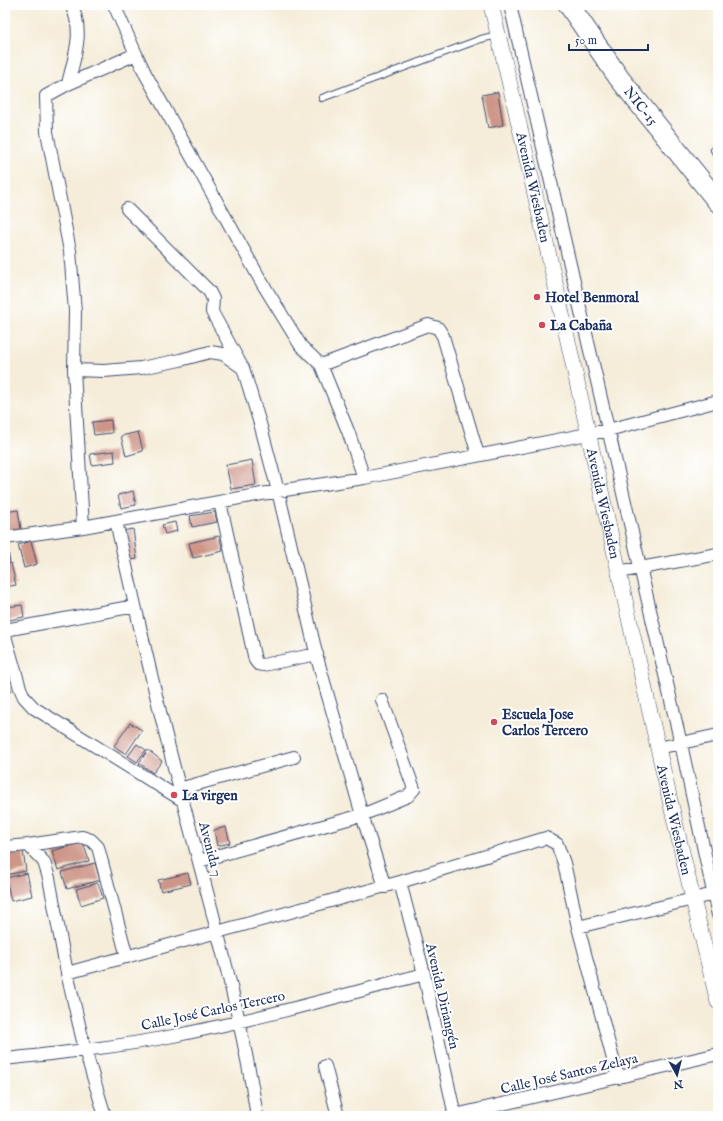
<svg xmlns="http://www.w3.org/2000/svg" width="723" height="1121" font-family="'IM FELL English',serif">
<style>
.building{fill:#ce9689}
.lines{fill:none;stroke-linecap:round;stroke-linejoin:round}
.service-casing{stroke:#3c4c70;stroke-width:8}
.minor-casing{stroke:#3c4c70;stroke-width:14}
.tertiary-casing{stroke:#3c4c70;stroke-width:16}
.trunk-casing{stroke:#3c4c70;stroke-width:22}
.service{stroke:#fff;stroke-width:6}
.minor{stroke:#fff;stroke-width:12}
.tertiary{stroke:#fff;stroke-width:15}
.trunk{stroke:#fff;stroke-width:20}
.poi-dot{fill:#d1495b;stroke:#fff;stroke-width:1.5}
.labels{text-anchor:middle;stroke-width:4;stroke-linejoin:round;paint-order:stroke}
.street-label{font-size:14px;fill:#1b2f5e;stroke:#fff}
.poi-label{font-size:14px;font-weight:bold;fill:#1b2f5e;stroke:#fff;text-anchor:start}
</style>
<rect width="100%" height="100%" fill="#fff"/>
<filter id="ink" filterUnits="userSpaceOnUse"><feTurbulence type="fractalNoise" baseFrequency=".025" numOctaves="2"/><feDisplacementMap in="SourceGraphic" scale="8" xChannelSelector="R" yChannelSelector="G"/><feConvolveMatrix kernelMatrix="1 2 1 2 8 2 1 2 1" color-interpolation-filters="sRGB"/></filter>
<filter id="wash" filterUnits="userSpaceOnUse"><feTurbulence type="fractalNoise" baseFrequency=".012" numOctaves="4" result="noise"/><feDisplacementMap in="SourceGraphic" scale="16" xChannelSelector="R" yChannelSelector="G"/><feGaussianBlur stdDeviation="0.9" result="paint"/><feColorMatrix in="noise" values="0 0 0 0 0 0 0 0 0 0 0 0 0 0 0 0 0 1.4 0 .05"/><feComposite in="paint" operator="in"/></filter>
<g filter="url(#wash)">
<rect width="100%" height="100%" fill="#f5edd9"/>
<g id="blocks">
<path class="building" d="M498,92L503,125L488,128L482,95Z
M111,420L112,433L94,435L92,422Z
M138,432L143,451L126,456L121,436Z
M114,451L115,462L92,465L90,454Z
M252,460L256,485L231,489L226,465Z
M133,491L136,505L121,508L118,495Z
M18,510L21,529L5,532V512Z
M215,512L217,522L192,527L190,516Z
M175,522L177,531L165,534L162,525Z
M133,529L137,559L126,561L122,531Z
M219,536L223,551L193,558L189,543Z
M31,541L37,564L24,568L18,545Z
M7,546L10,562L5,563V547Z
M11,563L16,585L5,587V565Z
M22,605L24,617L5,621V607Z
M5,672L11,691L5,693Z
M130,723L142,730L126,754L114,746Z
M137,744L146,750L137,762L128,756Z
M148,750L162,761L153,773L139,763Z
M226,827L230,843L217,846L214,830Z
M83,842L89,861L58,870L52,851Z
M23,851L26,871L5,875V854Z
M95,863L100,880L67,889L62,872Z
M27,873L32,896L11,901L6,878Z
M188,873L191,884L161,891L158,880Z
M98,883L103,898L81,905L76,889Z"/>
</g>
</g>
<g filter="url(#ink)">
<use href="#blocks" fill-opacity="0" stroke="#3c4c70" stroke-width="1"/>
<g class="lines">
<g class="service-casing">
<path id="service" d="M322,98L481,39L497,35
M714,150L718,156"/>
</g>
<g class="minor-casing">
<path id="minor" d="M114,5L136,54
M510,5L681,744L718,915
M68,84C74,57 85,32 71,5
M127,209L209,291L213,299L212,312L241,365
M321,365L428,325L438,328L443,336L478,455
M74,370L104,371L141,368L180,360L210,352L223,354L243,368L261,427L278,491L318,661L362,815L385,887
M220,502L255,660L258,664L263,665L317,654
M116,521C136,611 156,701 180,790C208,898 240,1006 257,1116
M83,527L74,370L75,311L70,251L47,132L46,96L68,84L136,54L146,75L261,281L301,346L321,365L348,431L364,478
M5,538L83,527L278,491L364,478L608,430L718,401
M618,572L718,554
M5,630L135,606
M5,636L20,688L24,697L34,708L182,800
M658,748L718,735
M179,789L294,757
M28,845L82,837L91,840L98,847L127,957
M5,847L28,845L44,862L49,878L67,973L85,1050L105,1116
M199,861L362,815L408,796L414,789L382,700
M400,882L424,974L455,1116
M578,927L718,893
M67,973L400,882L546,838L557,844L564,863L578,927L618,1078
M5,1059C61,1053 118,1047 173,1036C258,1019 341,996 424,974
M325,1066L338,1116
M451,1116L718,1054"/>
</g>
<g class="tertiary-casing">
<g id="tertiary">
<path id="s1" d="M491,5C571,336 636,671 718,1002"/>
</g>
</g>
<g class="trunk-casing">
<g id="trunk">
<path id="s2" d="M569,5L619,78L718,202"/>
</g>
</g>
<use href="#service" class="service"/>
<use href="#minor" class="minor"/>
<use href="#tertiary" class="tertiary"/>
<use href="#trunk" class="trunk"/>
</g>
</g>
<g class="poi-dot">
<circle cx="537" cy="297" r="4"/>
<circle cx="542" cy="325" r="4"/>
<circle cx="494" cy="722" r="4"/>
<circle cx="174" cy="795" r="4"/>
</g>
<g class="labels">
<g class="street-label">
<text dy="5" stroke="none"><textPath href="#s2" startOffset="124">NIC-15</textPath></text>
<text dy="5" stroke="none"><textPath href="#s1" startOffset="187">Avenida Wiesbaden</textPath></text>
<text dy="5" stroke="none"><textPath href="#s1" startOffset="511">Avenida Wiesbaden</textPath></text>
<text dy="5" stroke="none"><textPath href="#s1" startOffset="835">Avenida Wiesbaden</textPath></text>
<text transform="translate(211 849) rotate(75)" y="5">Avenida 7</text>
<text transform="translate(443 996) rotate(77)" y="5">Avenida Diriangén</text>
<text transform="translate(213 1010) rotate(-12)" y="5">Calle José Carlos Tercero</text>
<text transform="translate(569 1073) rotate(-13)" y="5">Calle José Santos Zelaya</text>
</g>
<g class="poi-label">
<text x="545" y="302">Hotel Benmoral</text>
<text x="550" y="330">La Cabaña</text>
<text x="502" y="719">Escuela Jose<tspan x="502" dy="16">Carlos Tercero</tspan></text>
<text x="182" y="800">La virgen</text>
</g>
</g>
<rect width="723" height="1121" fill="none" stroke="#fff" stroke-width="20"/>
<g transform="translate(677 1075) rotate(173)" stroke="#ffffff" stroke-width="3" paint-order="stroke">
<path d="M0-3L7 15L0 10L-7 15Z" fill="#1b2f5e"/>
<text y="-6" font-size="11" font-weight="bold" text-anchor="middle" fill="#1b2f5e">N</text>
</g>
<path d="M569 44v6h79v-6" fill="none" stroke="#1b2f5e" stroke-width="2"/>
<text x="575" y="44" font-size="12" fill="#1b2f5e" stroke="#ffffff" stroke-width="3" paint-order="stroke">50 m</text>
</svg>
